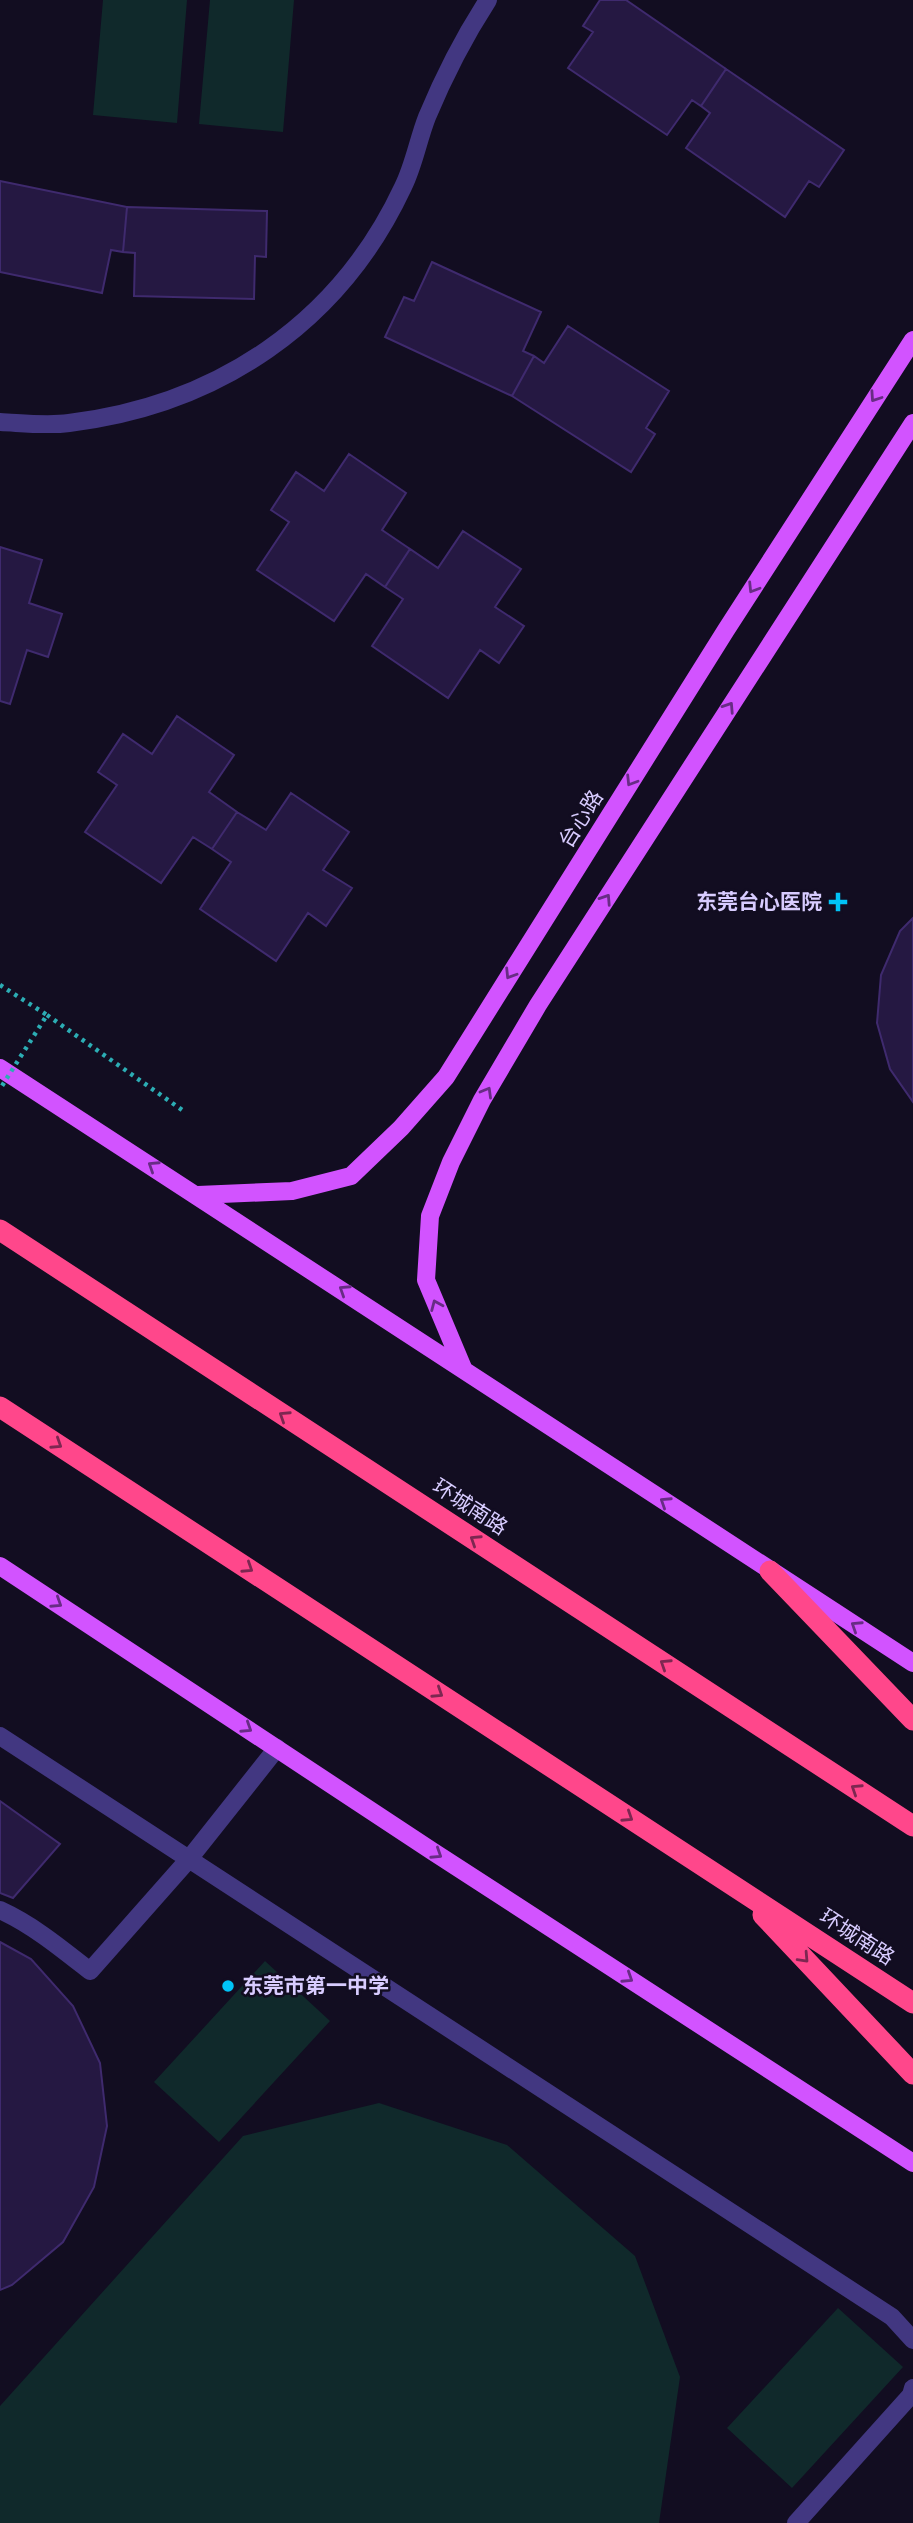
<svg xmlns="http://www.w3.org/2000/svg" width="913" height="2523" font-family="Raleway,'Noto Sans SC',sans-serif">
<style>
.grass{fill:#10292b}
.building{fill:#251842;stroke:#3f2a6e;stroke-width:2}
.lines{fill:none;stroke-linecap:round;stroke-linejoin:round}
.path{stroke:#2cadb4;stroke-width:4.5;stroke-dasharray:3.5 5;stroke-linecap:butt}
.minor{stroke:#423781;stroke-width:18}
.major{stroke:#d253ff;stroke-width:18}
.highway{stroke:#ff478b;stroke-width:21}
.path-bridge{stroke:#2cadb4;stroke-width:4.5;stroke-dasharray:3.5 5;stroke-linecap:butt}
.oneway{stroke:#682c85}
.oneway2{stroke:#7d2751}
.poi-dot{fill:#00c3f7;stroke:#120d21;stroke-width:2.5}
.labels{text-anchor:middle;stroke-width:5;stroke-linejoin:round;paint-order:stroke}
.street-label{font-size:21px;fill:#d8ccff;stroke:#120d21}
.poi-label{font-size:21px;font-weight:bold;fill:#d8ccff;stroke:#120d21;text-anchor:end}
</style>
<rect width="100%" height="100%" fill="#120d21"/>
<path class="grass" d="M103,0H187L177,123L93,115Z
M210,0H294L283,132L199,124Z
M265,1961L330,2021L219,2142L154,2082Z
M379,2103L507,2145L635,2256L680,2377L659,2523H0V2406L243,2136Z
M838,2308L903,2367L792,2488L727,2428Z"/>
<path class="building" d="M600,0H626L726,69L701,106L692,100L667,135L568,68L593,32L583,26Z
M726,69L844,150L819,187L809,181L785,217L686,148L710,113L701,106Z
M0,181L127,207L123,252L111,250L102,293L0,272Z
M127,207L267,211L266,257L255,256L254,299L134,296L135,253L123,252Z
M432,262L541,312L523,351L534,356L512,396L385,337L404,297L414,301Z
M568,326L669,391L646,428L655,434L631,472L512,396L534,356L544,363Z
M349,454L406,493L382,530L410,549L385,587L366,574L334,621L257,570L289,522L271,510L296,472L324,491Z
M463,531L521,569L495,607L524,626L499,663L480,650L448,698L372,646L403,599L385,587L410,549L438,568Z
M0,547L42,560L29,603L62,614L48,657L27,650L10,704L0,701Z
M177,716L234,755L209,792L237,812L212,849L193,837L161,883L85,832L117,785L98,772L123,734L152,754Z
M291,793L349,832L323,870L352,888L326,926L308,913L276,961L200,909L231,862L212,849L237,812L266,830Z
M913,918V1102L890,1069L877,1023L881,975L900,931Z
M0,1801L60,1844L13,1898L0,1893Z
M0,1942L31,1959L73,2006L100,2063L107,2126L94,2187L63,2242L12,2285L0,2290Z"/>
<g class="lines">
<path class="path" d="M47,1015L185,1112"/>
<path class="minor" d="M0,422C22,423 47,426 69,423C217,405 339,324 403,187C414,165 418,140 427,117C444,76 464,37 488,0
M0,1736L892,2317L913,2340
M0,1910C33,1925 62,1949 90,1971L189,1859L277,1748
M796,2523L911,2395L913,2388"/>
<path class="major" d="M0,1068L913,1663
M198,1195L292,1191L351,1176L401,1128L446,1077L726,630L913,340
M463,1368L426,1280L430,1216L451,1162L482,1100L538,1005L913,423
M0,1566L432,1851L913,2163"/>
<path class="highway" d="M0,1230L913,1826
M0,1407L913,2003
M770,1571L913,1720
M763,1915L913,2074"/>
<path class="path-bridge" d="M0,985L47,1015L0,1089"/>
</g>
<defs><path id="oneway-chevron" d="M-2-3.5L2.5 0L-2 3.5" fill="none" stroke-width="1.6" stroke-linecap="round" stroke-linejoin="round" transform="scale(1.75)"/></defs>
<g class="oneway">
<use href="#oneway-chevron" transform="translate(875 397) rotate(124)"/>
<use href="#oneway-chevron" transform="translate(753 588) rotate(122)"/>
<use href="#oneway-chevron" transform="translate(729 707) rotate(-57)"/>
<use href="#oneway-chevron" transform="translate(631 781) rotate(122)"/>
<use href="#oneway-chevron" transform="translate(606 899) rotate(-57)"/>
<use href="#oneway-chevron" transform="translate(510 974) rotate(122)"/>
<use href="#oneway-chevron" transform="translate(487 1092) rotate(-60)"/>
<use href="#oneway-chevron" transform="translate(153 1166) rotate(-147)"/>
<use href="#oneway-chevron" transform="translate(344 1290) rotate(-147)"/>
<use href="#oneway-chevron" transform="translate(436 1305) rotate(-113)"/>
<use href="#oneway-chevron" transform="translate(665 1502) rotate(-147)"/>
<use href="#oneway-chevron" transform="translate(57 1603) rotate(33)"/>
<use href="#oneway-chevron" transform="translate(856 1626) rotate(-147)"/>
<use href="#oneway-chevron" transform="translate(247 1728) rotate(33)"/>
<use href="#oneway-chevron" transform="translate(437 1854) rotate(33)"/>
<use href="#oneway-chevron" transform="translate(628 1978) rotate(33)"/>
</g>
<g class="oneway2">
<use href="#oneway-chevron" transform="translate(284 1416) rotate(-147)"/>
<use href="#oneway-chevron" transform="translate(57 1444) rotate(33)"/>
<use href="#oneway-chevron" transform="translate(475 1540) rotate(-147)"/>
<use href="#oneway-chevron" transform="translate(248 1568) rotate(33)"/>
<use href="#oneway-chevron" transform="translate(665 1664) rotate(-147)"/>
<use href="#oneway-chevron" transform="translate(438 1693) rotate(33)"/>
<use href="#oneway-chevron" transform="translate(856 1789) rotate(-147)"/>
<use href="#oneway-chevron" transform="translate(628 1817) rotate(33)"/>
<use href="#oneway-chevron" transform="translate(804 1958) rotate(47)"/>
</g>
<g class="poi-dot">
<path d="M834.5 891.5h7v7h7v7h-7v7h-7v-7h-7v-7h7z"/>
<circle cx="228" cy="1986" r="7"/>
</g>
<g class="labels">
<g class="street-label">
<text transform="translate(581 819) rotate(-58)" y="7">台心路</text>
<text transform="translate(470 1507) rotate(33)" y="7">环城南路</text>
<text transform="translate(857 1937) rotate(33)" y="7">环城南路</text>
</g>
<g class="poi-label">
<text x="822" y="909">东莞台心医院</text>
<text x="242" y="1993" text-anchor="start">东莞市第一中学</text>
</g>
</g>
</svg>
